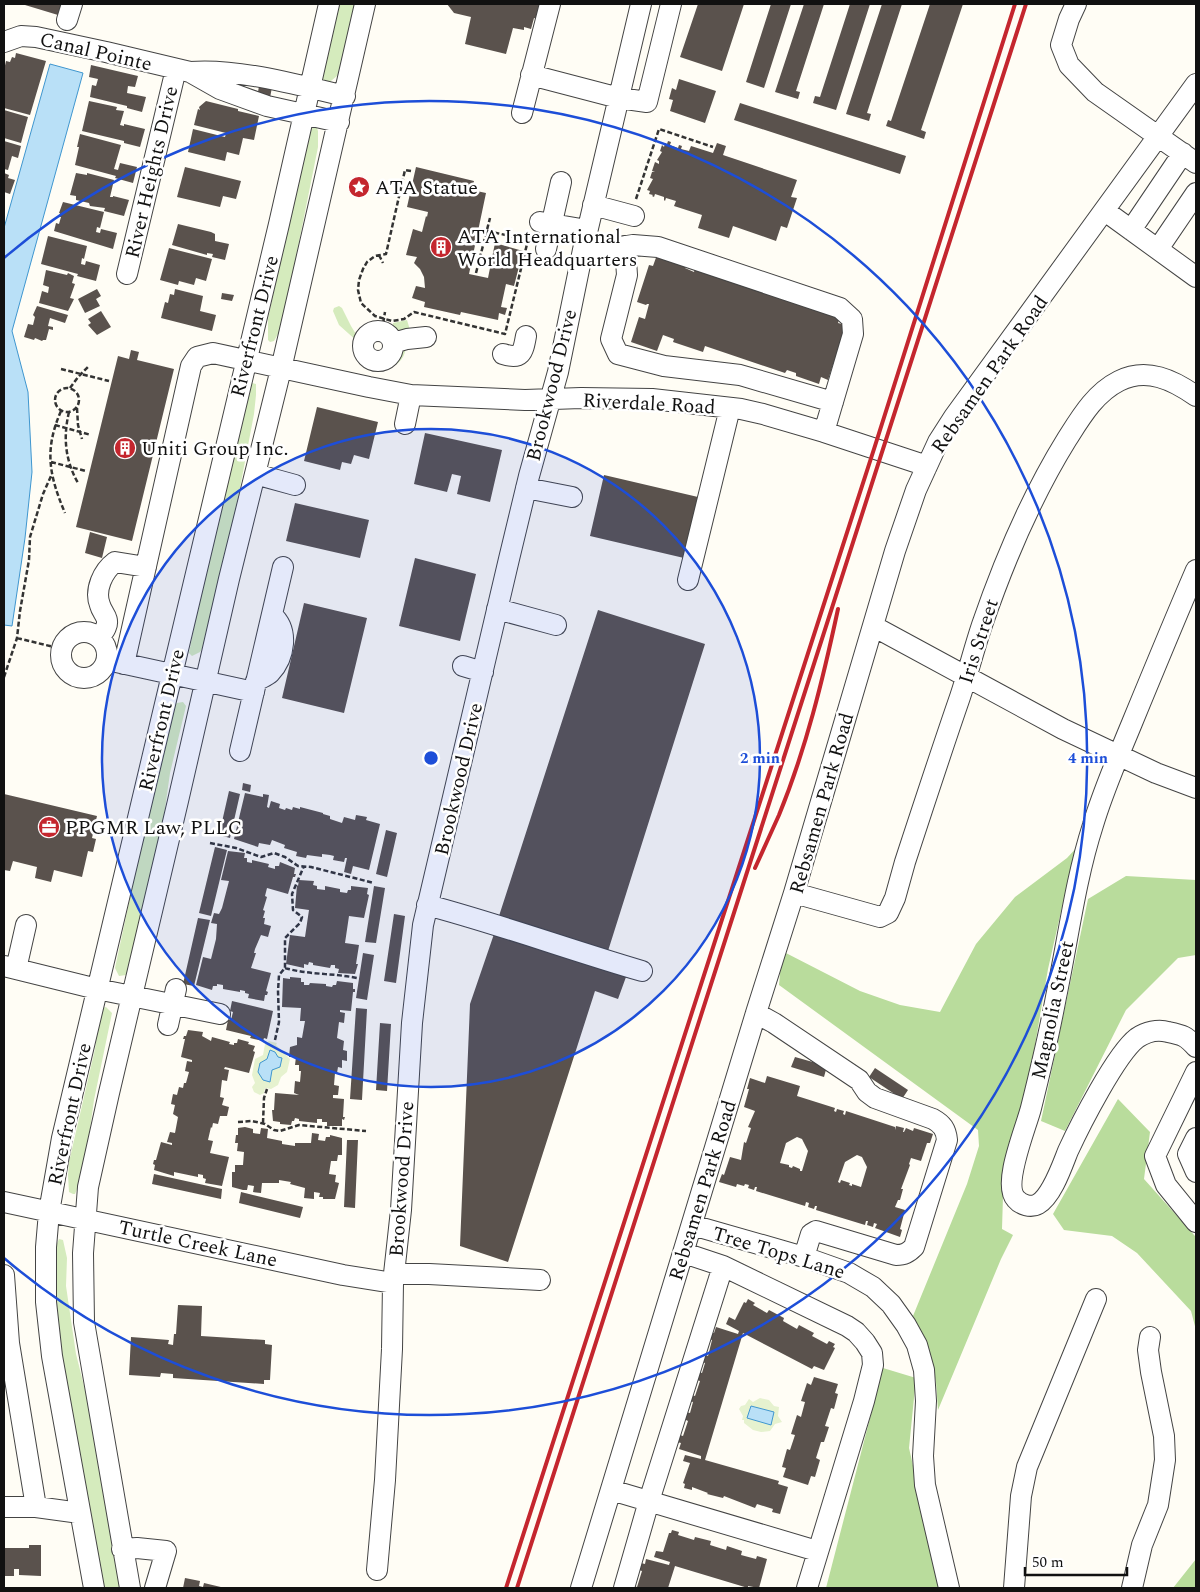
<svg xmlns="http://www.w3.org/2000/svg" width="1200" height="1592" font-family="Spectral,serif">
<style>
.green{fill:#d5ebbd}
.forest{fill:#b9dc9c}
.pitch{fill:#e6f2cf}
.water{fill:#b9e0f7;stroke:#3f96cf}
.building{fill:#5a524d;fill-rule:evenodd}
.lines{fill:none;stroke-linecap:round;stroke-linejoin:round}
.minor-casing{stroke:#444;stroke-width:22}
.path{stroke:#333;stroke-width:2.5;stroke-dasharray:5 2.5;stroke-linecap:butt}
.minor{stroke:#fff;stroke-width:20}
.rail{stroke:#c4262e;stroke-width:4}
.ring{fill:none;stroke:#1d4ed8;stroke-width:2.5}
.labels{text-anchor:middle;stroke-width:5;stroke-linejoin:round;paint-order:stroke}
.street-label{font-size:20px;fill:#111;stroke:#fff}
.poi-label{font-size:20px;fill:#111;stroke:#fff;text-anchor:start}
.centre{fill:#1d4ed8;stroke:#fff;stroke-width:2.5}
.ring-label{font-size:15px;text-anchor:middle;font-weight:bold;fill:#1d4ed8;stroke:#fff;stroke-width:5;stroke-linejoin:round;paint-order:stroke}
</style>
<rect width="100%" height="100%" fill="#fffdf5"/>
<path class="green" d="M337,4H357L342,68L337,76L326,85L321,84Z
M312,124L316,125L318,131V147L282,327L274,341L270,342L268,340V319L296,188L305,133Z
M339,306L342,308L351,326L359,339L358,342L339,325L333,311L334,308Z
M407,320L410,330L398,332L393,330V323Z
M406,346C405,361 395,367 382,371L387,363Z
M252,383L256,384V395L254,414L224,572L206,643L200,652L192,656L189,653L219,501L247,388Z
M183,702L186,706L170,773L163,823L130,966L126,975L119,976L115,968L133,884L144,813L171,711L177,703Z
M106,1007L112,1013L94,1100L84,1172L75,1194H73L69,1192L68,1175L69,1162L95,1049L100,1012L102,1008Z
M59,1239L63,1240L67,1258L66,1286L76,1354L89,1406L123,1588H100L55,1330L54,1250Z"/>
<path class="forest" d="M1078,846L1065,894L1048,969L1034,1051L1019,1116L1004,1163L1002,1229L1013,1235L1001,1259L938,1410L936,1382L925,1339L913,1316L967,1184L979,1146L978,1130L779,985L782,951L860,991L900,1005L940,1012L976,944L1015,897L1067,858Z
M1126,876L1196,880V955L1178,958L1126,1010L1065,1131L1041,1121L1088,899Z
M1118,1099L1150,1132L1144,1179L1195,1236L1196,1330L1191,1311L1137,1253L1112,1236L1064,1230L1053,1214Z
M883,1368L916,1378L909,1448L941,1588H826Z
M1196,1559V1588H1173Z"/>
<path class="pitch" d="M269,1041L277,1043L276,1045L290,1059L287,1072L281,1077L278,1085L271,1089L265,1088L264,1093L260,1095L254,1092L252,1087L255,1083L252,1075L255,1059L263,1055L265,1044Z
M760,1398L769,1400L774,1406L779,1407L778,1416L782,1422L775,1424L770,1431L761,1432L753,1430L744,1423V1420H742L743,1416L739,1409L741,1406L745,1405L749,1399L753,1402Z"/>
<path class="water" d="M50,64L83,73L12,331L28,392L32,472L25,538L12,626L4,625V228Z
M270,1050L275,1052L278,1057L282,1058L280,1067L272,1070L270,1082L263,1080L258,1072L260,1063L267,1059Z
M751,1406L774,1412L771,1425L747,1418Z"/>
<path class="building" d="M26,4H61L58,15L25,5Z
M447,4H538L540,5L537,19L534,18L531,29L524,27V30L513,28L506,54L465,44L471,17L454,13Z
M698,4H744L722,71L680,57Z
M771,4H791L764,88L746,82Z
M804,4H824L796,91L800,92L798,99L775,92Z
M850,4H870L836,110L813,103L815,96L820,97Z
M882,4H902L867,113L871,114L869,121L846,114Z
M930,4H963L921,130L926,132L924,139L886,126L888,120L891,121Z
M16,53L46,61L30,115L4,108V76L5,75L4,74V70L6,61L10,62L12,57L15,58Z
M91,65L138,76L135,87L128,86L127,93L146,97L142,112L127,108V106L90,97L92,85L96,86L98,79L89,77Z
M679,79L716,91L705,123L670,111L673,100L669,99L672,88L676,90Z
M259,86L272,87L270,98L260,95V92H258Z
M89,101L117,107L116,110L124,111L120,125L124,126V124L145,129L140,147L124,143V141L82,131Z
M206,101L238,109V111L259,116L254,140L243,138L239,155L227,152L225,161L188,152L193,129L225,137L226,133L194,125L198,109L200,110L199,107Z
M740,103L906,156L900,174L734,120Z
M4,110L28,117L21,143L4,138Z
M80,134L121,145L114,169L118,170L120,163L137,167L133,183L115,178L116,176L75,165L79,147H77Z
M4,141L21,146L18,158L12,156L8,170L4,169Z
M668,141L671,142L670,145L678,148L679,145L682,146L681,149L689,151L691,146L713,153L717,143L726,146L723,155L797,180L791,197L797,198L787,228L781,226L776,241L733,226L729,238L698,228L702,215L674,206L676,201L666,198L665,201L664,200V197L655,194L654,197L652,196L653,195L649,194L650,191L647,190L653,179L650,178L652,172L655,171H652L655,162L659,164V161L657,160L662,152L660,151L662,145L664,147L665,143L667,144Z
M185,167L241,181L236,199L223,196L220,207L177,197Z
M416,167L474,181L472,190L486,193L469,274L488,278L495,243L523,251L514,286L506,284L501,307L507,308L505,315L499,313L498,320L461,312L460,315L424,307L425,302L412,298L416,286L425,288L424,277L420,269L414,263L417,257L406,255L413,229L422,232L426,216L427,217L428,212L407,207Z
M4,173L9,175L8,178L15,180L10,194L4,192Z
M76,173L87,175V173L114,180L110,197H113V196L129,200L124,216L104,211L105,208L90,206L89,203L76,200V196L70,195Z
M63,202L104,212L100,228L97,227L96,232L100,233L101,229L117,233L113,249L54,231L56,223L59,224L61,217H59L60,213H59Z
M178,224L211,232L215,234V241L229,244L225,260L212,257L213,254L207,253V255L172,245Z
M48,236L87,246L84,259L82,258L81,264L85,265L86,261L100,265L96,281L77,276L78,274L41,264Z
M169,248L212,259L206,281L196,278L194,285L179,281L178,285L160,280Z
M658,252L687,261L685,268L694,272L695,268L840,317L838,323L846,325L828,380L821,377L819,384L796,376V373L787,370L785,373L705,346L703,352L673,342L674,339L663,335L657,351L631,342L639,317L645,319L649,304H647L646,305L637,302L649,265L653,266Z
M46,270L67,275L68,273L74,276L72,283L75,284L70,298L74,299L68,311L39,303L42,291L48,293L49,287L43,285Z
M97,289L101,296L96,299L100,306L85,313L78,299Z
M175,289L203,296L200,311L216,315L212,331L161,318L165,302L168,303L170,294L174,295Z
M222,293L234,295L232,301L221,299Z
M37,306L68,315L65,323L50,318L48,326L53,327V330L49,329L46,340H43L42,341L35,338L34,340L24,337L28,324L33,325L35,317L33,315Z
M101,311L111,327L97,335L88,325L91,323L88,319Z
M131,350L139,352L137,360L174,369L132,541L76,527L118,356L129,359Z
M317,407L378,422L369,459L354,455L351,464L342,462L340,470L304,461Z
M425,433L502,450L490,502L457,494L461,476L452,474L447,492L414,484Z
M604,475L698,497L684,558L590,536Z
M295,503L369,520L360,558L286,541Z
M90,532L107,537L102,558L85,553Z
M415,558L476,574L460,641L399,626Z
M304,603L367,618L344,713L282,698Z
M598,610L705,644L608,951L499,916Z
M243,783L251,785L250,792L242,790Z
M229,791L240,794L230,838L219,835Z
M245,793L263,797V794L269,795L267,807L269,808L271,801L280,804L279,808L285,810L286,808L292,810L293,807L300,809V807L323,813V814L330,816V819L342,823L344,817L355,820L356,815L367,817L366,820L380,824L369,870L353,866L351,874L344,872L347,858H345L344,862L333,860L334,856L330,855L322,854V857L307,855L306,858L296,856L297,852L284,848L285,845L272,840L270,845L259,843L258,847L234,839Z
M4,794L97,816L92,838L96,839L93,852L88,851L82,877L54,870L51,882L35,878L37,867L13,861L10,871L4,870Z
M386,830L397,833L387,877L376,874Z
M215,847L227,850L211,916L199,913Z
M228,851L245,853L244,858H247V862L252,863V860L269,864L268,867L275,869V866H279L280,862L295,868L294,874H296L295,877H293L288,894L267,888L265,896L267,897L263,910L265,911L263,918H265L264,924L271,926L268,937L261,935L255,949L254,953H256L251,968L271,973L266,991L268,992L267,995H265L264,1001L248,998L249,994L245,993V991L240,990V992L223,989V985L217,984V986H213L212,990L196,985L203,957L211,959L216,939L217,924L211,923L214,913L219,914L222,908L229,881L221,880Z
M299,880L314,881L313,885L317,886V889L325,890V886L340,889V892L347,893L348,890H351V886L368,888L367,894L369,895L364,918L349,916L345,943L359,945L356,964H358L355,974L338,973L339,969L335,968V965H331L330,968L313,965V963L309,962L308,965L304,964V968L286,964L290,935L305,937L309,910L295,908L297,885L298,886Z
M374,886L385,888L376,943L365,942Z
M394,914L405,916L396,983L384,981Z
M198,918L210,920L194,986L183,984Z
M494,934L626,977L618,999L595,991L508,1262L460,1246L470,1004Z
M363,953L374,955L367,1000L356,998Z
M290,977L301,978V982H304V985H309L310,983L326,984V986L332,987L333,985H336L337,981L353,983V989H355V992H353L351,1011L340,1010V1012L345,1013L344,1023L339,1022L337,1038L344,1041L343,1050L347,1051V1061L342,1060V1068L338,1067L337,1073H335L334,1085L339,1086L338,1095H333V1098L344,1099L343,1117H345L344,1120L342,1119V1126H327V1122H322V1119H317V1123L299,1121V1119L295,1118L294,1121H292L291,1125L280,1124V1122L273,1121L272,1110H274L275,1093L299,1095L294,1093L295,1081L300,1082L301,1071H299V1065H295L296,1057H289L290,1047L297,1045V1037L302,1038L305,1021H300L301,1008L282,1007L283,978L290,979Z
M232,1001L273,1011L267,1039L264,1038L263,1041L250,1038L251,1036L226,1030L228,1020H231L233,1012L230,1011Z
M356,1008L367,1009L362,1100L350,1099Z
M380,1023L391,1024L387,1091L376,1090Z
M188,1030L203,1032L202,1036L211,1041L212,1037L230,1042L229,1044L234,1045V1043H237L238,1039L249,1042L248,1044L255,1046L253,1051L255,1052L249,1073L225,1067L224,1069L229,1070L227,1081L222,1080L220,1097L224,1098L222,1105L229,1107L227,1116H220L218,1124L213,1123L212,1128L211,1127L208,1140L213,1141L210,1153L229,1157L222,1186L205,1183L206,1179L203,1178V1175L198,1174V1177L174,1172V1176L154,1170L155,1165L153,1164L154,1160H156L161,1142L172,1145V1143L167,1142L170,1132L175,1133L178,1117L173,1114L175,1105L171,1104L173,1094L177,1095L179,1087L183,1088L184,1083H186L189,1072L185,1071L187,1061L192,1062V1060L181,1057L185,1039H183L184,1036H186Z
M795,1057L827,1066L824,1077L791,1067Z
M875,1068L908,1090L902,1099L869,1077Z
M767,1076L800,1086L797,1096L835,1108L834,1111L836,1112L837,1109L844,1111L843,1114L845,1115L846,1111L895,1127V1130L896,1126L904,1128L903,1132H904L906,1128L913,1131L914,1128L933,1134L930,1143H927L921,1161L911,1158L909,1164L910,1165L901,1189H903L900,1200H898L895,1207L905,1210L900,1229L902,1230L900,1237L875,1228L877,1224L874,1223L873,1227L867,1225L868,1221H866L865,1225L816,1210L817,1206H815L814,1209L808,1207L809,1203L806,1202L805,1206L756,1191L757,1187H755L754,1190L748,1188L749,1185L745,1184L744,1186L737,1184L736,1187L719,1182L722,1174L724,1175L730,1157L741,1160L744,1142L746,1143L751,1128L748,1127L755,1111L744,1107L749,1089H747L750,1078L765,1083ZM797,1137L802,1139L808,1151L802,1171H800V1169L793,1166L792,1168L789,1167V1165L780,1163L786,1143ZM857,1155L862,1157L867,1167L861,1187L852,1184V1186L849,1185L850,1183L841,1180L840,1183L838,1182L845,1162Z
M245,1127L253,1129V1133L260,1134L261,1128L268,1129L267,1138L282,1141V1144L295,1146V1143H311L312,1133L319,1134L318,1140L325,1141L326,1137H330V1135L342,1138V1155H338L337,1161H331L329,1174L336,1175L335,1182L339,1183L335,1199H323V1197H319L320,1193L314,1192V1199L304,1198L305,1188L290,1184L291,1182L279,1180V1183H262L261,1193L253,1192L254,1186L248,1185L247,1190H243L232,1187V1172H235V1165H243L244,1152L237,1151L238,1143H235L236,1135H238V1128Z
M347,1140H358L355,1208L344,1207Z
M154,1174L222,1189L221,1199L152,1184Z
M241,1192L303,1207L300,1218L239,1203Z
M748,1299L755,1303L753,1305L767,1313L769,1310L784,1318L783,1321L797,1329L799,1325L814,1333L812,1336L827,1344L829,1341L835,1344L833,1347L835,1348L824,1370L814,1366L812,1369L743,1333L705,1460L779,1481L778,1484L788,1487L780,1514L772,1512L773,1509L757,1504L755,1508L724,1496L723,1498L707,1494L708,1493L692,1487V1490L684,1488L685,1484L683,1483L690,1463L683,1461L685,1455L701,1459V1456L679,1449L681,1443L677,1442L680,1435L683,1436L688,1421L684,1419L686,1412L690,1413L693,1402L690,1401L692,1395L695,1396L700,1381L697,1380L699,1372L702,1373L705,1363L702,1362L704,1354L708,1356L712,1340L709,1339L711,1332L714,1333L716,1327L738,1334L739,1331L726,1324L729,1317L735,1320L744,1302L746,1303Z
M178,1305L202,1306L201,1336L265,1340V1344L272,1345L270,1380H264V1384L173,1378V1374L161,1373L160,1377L129,1375L131,1337L169,1340L168,1344L173,1345L174,1334H176Z
M814,1377L838,1384L835,1393L838,1394L834,1409L831,1408L825,1426L829,1427L824,1442H821L816,1458L820,1460L815,1477L811,1476L808,1485L783,1477L786,1468L782,1467L787,1449L790,1450L795,1435L791,1434L797,1415L801,1417L805,1402L801,1401L807,1383L811,1385Z
M672,1530L679,1532L678,1535L694,1540L695,1537L711,1541L710,1545L726,1550L727,1546L742,1551L741,1555L756,1559L757,1556L767,1559L759,1588L748,1586V1588L675,1566L668,1588H633L634,1586L637,1587L642,1571L639,1570L641,1563L645,1564L646,1559L669,1565L670,1562L654,1557L656,1551L663,1552L669,1533H671Z
M29,1545H41V1576L19,1575V1569H14V1576H4V1548H29Z
M185,1578L200,1581L199,1586L203,1587L204,1583L225,1588H183Z"/>
<g class="lines">
<g class="minor-casing">
<path id="minor" d="M1076,4L1069,19L1061,45L1069,65L1095,92L1196,163
M67,20L72,4
M4,42L21,36L36,37L106,52L190,72L220,89L267,106L339,122
M190,72C238,68 297,85 345,96
M531,75L619,98L647,102L671,4
M522,113L550,4
M593,205L634,216
M1105,211L1196,277
M540,222L587,230
M1131,230L1183,153
M584,245L601,250L633,245L658,247L840,308L852,319L853,334L824,432
M625,246L627,275L611,339L618,354L664,366L740,375L833,402
M546,249L561,182
M1158,249L1196,193
M127,274L176,69
M363 346a15 15 0 1 1 30 0a15 15 0 1 1-30 0Z
M393,343L407,339L426,337
M503,354C521,360 523,353 526,336
M405,424L411,395
M255,474L295,485
M526,488L572,497
M1196,570C1174,621 1153,672 1132,723C1118,757 1103,791 1093,825C1075,881 1068,940 1056,997C1049,1035 1040,1072 1031,1108C1026,1128 1002,1184 1016,1199C1021,1205 1031,1208 1038,1204C1052,1196 1062,1166 1068,1151C1080,1125 1116,1054 1137,1038C1146,1032 1158,1029 1168,1032C1183,1035 1186,1036 1196,1047
M688,580L730,408
M497,609L556,625
M873,626L1063,729L1156,773L1196,788
M61 655a23 23 0 1 1 46 0a23 23 0 1 1-46 0Z
M99,637C101,634 105,631 106,627C110,618 102,613 100,605C94,590 103,571 115,562L146,567
M107,660L254,692
M124,664L191,366L197,357L213,353L369,387L411,395L525,400L581,398L652,399L741,409L763,414L824,432L927,466
M463,666L483,672
M256,681C261,678 267,676 270,673C285,657 289,630 272,615
M240,751L283,567
M794,893L880,917L888,913L895,898L905,862C923,807 941,752 960,697C968,673 974,649 982,625C1004,561 1031,497 1067,439C1081,417 1095,393 1119,381C1147,367 1173,380 1196,396
M427,905C499,924 570,950 642,971
M4,966L97,989L220,1014
M16,969L26,925
M756,1013L774,1023L859,1080L867,1092L875,1098L933,1119C942,1124 946,1129 947,1140L914,1247C908,1253 904,1255 896,1255L816,1231L811,1234L804,1257
M168,1025L176,989
M1196,1072L1155,1156L1166,1185L1196,1222
M1196,1138L1188,1154L1196,1172
M4,1202L343,1275L393,1283
M692,1225L804,1257L849,1273L873,1287L891,1304L906,1325L917,1345L924,1370L926,1401L923,1456L925,1485L949,1588
M684,1253L723,1266L847,1326L856,1332L865,1342L872,1353L873,1365L864,1401L807,1588
M394,1274H429L540,1280
M4,1275L9,1343L36,1507
M611,1490L817,1551
M4,1507H36L80,1513
M122,1549L137,1548L166,1551L155,1588
M377,1570L385,1480L392,1349L393,1283L401,1210L412,1023L423,925L509,559L529,476L558,372L584,245L641,4
M94,1588L52,1356L46,1302V1247L49,1212L62,1138L279,224L329,4
M130,1588L84,1322L83,1253L88,1187L109,1093L178,801L229,579L281,369L365,4
M581,1588L756,1013L794,893L895,551L916,490L938,442L954,417L1196,84
M624,1588L649,1501L723,1266
M1014,1588L1021,1496L1027,1467L1096,1299
M1132,1588L1142,1545L1158,1505L1165,1460L1164,1436L1151,1372L1148,1350L1150,1337"/>
</g>
<path class="path" d="M411,171L405,170L386,254L375,256L367,262L363,269L359,280L358,290L361,303L375,316L392,321L404,319L414,312L505,334L528,240
M636,199L659,129L713,147
M487,231L529,240
M379,255L383,263
M476,273L490,218
M382,330L385,312
M61,369L109,381
M55 400a12 12 0 1 1 24 0a12 12 0 1 1-24 0Z
M70,388L78,377L89,366
M77,408L78,425L82,439
M61,411C44,450 49,475 65,513
M69,412C63,437 65,460 78,483
M55,425L91,435
M51,462L86,471
M17,638L62,649
M4,677L17,638L20,611L29,560L30,537L43,494L51,476
M210,843L236,848L261,857L274,853L285,857L298,866L311,867L374,883
M285,968C309,975 333,973 357,978
M275,1040L279,1022L278,991L279,975L285,968V938L300,923L302,917L293,910L292,894L304,866
M238,1122L252,1121L265,1124L274,1130L280,1131L299,1125L366,1131
M263,1123L264,1098L267,1089"/>
<use href="#minor" class="minor"/>
<path class="rail" d="M755,868C763,850 771,833 779,815C806,749 823,679 838,609
M506,1588L874,449L1015,4
M517,1588L1026,4"/>
</g>
<circle cx="431" cy="758" r="329" fill="#1d4ed8" fill-opacity=".12"/>
<g class="ring">
<circle cx="431" cy="758" r="329"/>
<path d="M4 258A657 657 0 1 1 4 1258"/>
</g>
<defs>
<g id="sight-disc" transform="scale(1.125)"><circle r="9.5" fill="#c4262e" stroke="#fff"/><path d="M0-6L1.8-2.2L6-1.7L2.9 1.2L3.7 5.4L0 3.3L-3.7 5.4L-2.9 1.2L-6-1.7L-1.8-2.2Z" fill="#fff"/></g>
<g id="building-disc" transform="scale(1.125)"><circle r="9.5" fill="#c4262e" stroke="#fff"/><path d="M-4-6H4V6H1V3H-1V6H-4ZM-2.5-4.3h1.7v1.8h-1.7ZM.8-4.3h1.7v1.8H.8ZM-2.5-1h1.7V.8h-1.7ZM.8-1h1.7V.8H.8Z" fill="#fff"/></g>
<g id="office-disc" transform="scale(1.125)"><circle r="9.5" fill="#c4262e" stroke="#fff"/><path d="M-6-3h4V-5.5h4V-3h4V5H-6ZM-1-4.5V-3h2v-1.5ZM-6 0V1H6V0Z" fill="#fff"/></g>
</defs>
<g fill-rule="evenodd">
<use href="#sight-disc" x="359" y="187"/>
<use href="#building-disc" x="441" y="247"/>
<use href="#building-disc" x="125" y="448"/>
<use href="#office-disc" x="49" y="827"/>
</g>
<g class="labels">
<g class="street-label">
<text transform="translate(96 51) rotate(13)" y="7">Canal Pointe</text>
<text transform="translate(151 172) rotate(-77)" y="7">River Heights Drive</text>
<text transform="translate(254 326) rotate(-76)" y="7">Riverfront Drive</text>
<text transform="translate(989 374) rotate(-55)" y="7">Rebsamen Park Road</text>
<text transform="translate(551 385) rotate(-76)" y="7">Brookwood Drive</text>
<text transform="translate(649 403) rotate(3)" y="7">Riverdale Road</text>
<text transform="translate(978 641) rotate(-72)" y="7">Iris Street</text>
<text transform="translate(161 720) rotate(-77)" y="7">Riverfront Drive</text>
<text transform="translate(458 779) rotate(-77)" y="7">Brookwood Drive</text>
<text transform="translate(821 803) rotate(-74)" y="7">Rebsamen Park Road</text>
<text transform="translate(1052 1010) rotate(-78)" y="7">Magnolia Street</text>
<text transform="translate(69 1114) rotate(-78)" y="7">Riverfront Drive</text>
<text transform="translate(401 1179) rotate(-86)" y="7">Brookwood Drive</text>
<text transform="translate(702 1190) rotate(-73)" y="7">Rebsamen Park Road</text>
<text transform="translate(198 1243) rotate(12)" y="7">Turtle Creek Lane</text>
<text transform="translate(779 1252) rotate(17)" y="7">Tree Tops Lane</text>
</g>
<g class="poi-label">
<text x="375" y="194">ATA Statue</text>
<text x="457" y="243">ATA International<tspan x="457" dy="23">World Headquarters</tspan></text>
<text x="141" y="455">Uniti Group Inc.</text>
<text x="65" y="834">PPGMR Law, PLLC</text>
</g>
</g>
<circle cx="431" cy="758" r="8" class="centre"/>
<g class="ring-label">
<text x="760" y="763">2 min</text>
<text x="1088" y="763">4 min</text>
</g>
<rect width="1200" height="1592" fill="none" stroke="#111111" stroke-width="10"/>
<path d="M1025 1567v8h102v-8" fill="none" stroke="#111111" stroke-width="2.5"/>
<text x="1032" y="1567" font-size="15" fill="#111111" stroke="#ffffff" stroke-width="4" paint-order="stroke">50 m</text>
</svg>
